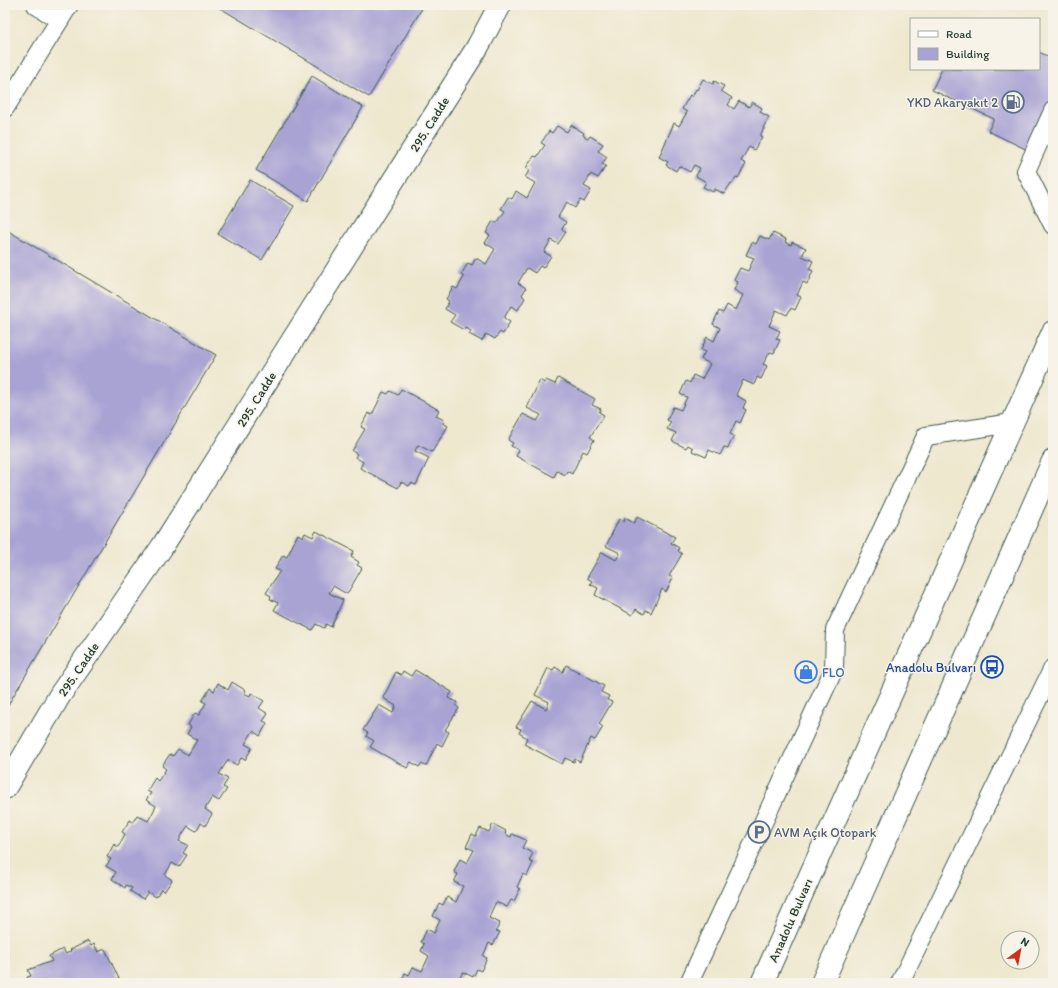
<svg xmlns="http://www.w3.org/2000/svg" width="1058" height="988" font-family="Itim,sans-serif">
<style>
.building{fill:#a9a3d4}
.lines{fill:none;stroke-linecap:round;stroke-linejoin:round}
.street-casing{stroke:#3e574b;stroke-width:20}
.secondary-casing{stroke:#3e574b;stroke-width:24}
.primary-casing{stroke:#3e574b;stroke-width:24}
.street{stroke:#fff;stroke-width:18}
.secondary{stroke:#fff;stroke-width:22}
.primary{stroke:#fff;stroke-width:22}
.labels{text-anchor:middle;stroke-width:3;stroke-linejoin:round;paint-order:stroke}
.service-label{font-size:13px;fill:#4e5e75;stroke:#f7f3e8;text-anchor:end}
.street-label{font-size:13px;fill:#1f3d34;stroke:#f7f3e8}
.transit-label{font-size:13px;fill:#164399;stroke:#f7f3e8;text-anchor:end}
.shop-label{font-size:13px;fill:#366cbe;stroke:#f7f3e8;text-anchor:start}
</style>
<rect width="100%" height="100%" fill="#f7f3e8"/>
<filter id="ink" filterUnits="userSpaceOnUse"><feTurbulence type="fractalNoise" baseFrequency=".025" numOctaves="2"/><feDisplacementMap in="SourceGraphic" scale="8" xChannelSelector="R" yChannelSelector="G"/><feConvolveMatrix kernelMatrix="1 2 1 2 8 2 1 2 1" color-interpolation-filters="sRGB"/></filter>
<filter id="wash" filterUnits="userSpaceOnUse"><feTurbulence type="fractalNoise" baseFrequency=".012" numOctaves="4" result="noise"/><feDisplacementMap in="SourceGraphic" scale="16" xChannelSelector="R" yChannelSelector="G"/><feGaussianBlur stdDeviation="0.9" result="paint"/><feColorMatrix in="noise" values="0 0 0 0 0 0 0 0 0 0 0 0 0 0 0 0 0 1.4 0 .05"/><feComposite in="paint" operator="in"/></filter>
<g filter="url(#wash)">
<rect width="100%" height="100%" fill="#eee8cf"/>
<g id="blocks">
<path class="building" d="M215,5H424L369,97Z
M1039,52L1053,59V117L1036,154L988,131L994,119L932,90L942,69H1039Z
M312,76L363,107L308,201L256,170Z
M703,79L713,84L714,81L724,86L721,91L732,98L728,105L734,109L739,101L749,107L752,102L762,108L760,112L769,117L763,128H764L760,136L762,137L754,150L749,147L741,161L746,164L738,178L736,177L732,184L731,183L724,194L715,189L713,192L703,187L706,182L696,176L700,168L694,165L690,172L679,166L676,171L666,165L668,162L659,157L674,123L679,126L687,112L682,109L690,95L692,97L696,89L697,90Z
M571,125L584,133L583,135L588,139L590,136L603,144L598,151L607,157L602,164L606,166L598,178L591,174L584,186L591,190L584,202L580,200L575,208L567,202L558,217L566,222L562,229L566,232L558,244L551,240L544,252L551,256L543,268L540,266L535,273L527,268L518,283L526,288L522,295L525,298L518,310L511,306L504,318L510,322L503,334L500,332L495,339L486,334L482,341L469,334L471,331L465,327L464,330L450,322L455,315L445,309L449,301L446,299L453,287L457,289L464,277L461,275L468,263L472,265L476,258L486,264L495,249L485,243L490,235L486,233L493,221L497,223L505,211L501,209L508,197L512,199L516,191L527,198L535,183L525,177L530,170L526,168L534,156L537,157L545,145L541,143L549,131L552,133L557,126L567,132Z
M250,180L294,206L262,260L218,234Z
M5,229L216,355L5,710Z
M773,233L786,239L785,242L791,245L792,242L806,248L802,256L813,261L809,269L813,271L807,284L803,282L797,295L801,297L795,310L791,308L787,315L776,310L769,326L780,331L776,339L780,340L774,353L770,352L763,364L767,366L761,379L757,377L754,385L743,380L739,388L736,395L746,401L743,408L746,410L740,423L736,421L730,434L734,436L728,448L724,447L720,455L709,450L706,457L692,451L693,448L688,445L686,448L672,441L676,433L667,429L671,422L667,420L673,407L681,410L687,397L680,394L686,381L690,383L693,375L702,379L710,364L701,359L705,352L701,350L707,337L714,341L720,328L713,324L719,311L723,313L727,305L736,310L743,295L734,290L738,282L734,280L740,268L748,271L754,258L746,255L752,242L756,244L760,236L769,240Z
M558,378L595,399L592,405L601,409L599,412L604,415L590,437L594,440L587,453L583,451L572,474L567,471L565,475L557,471L554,477L516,456L519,450L511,446L513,443L508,440L523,414L537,421L541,415L527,408L540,380L544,383L546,380L555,384Z
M401,389L439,410L436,416L444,420L443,423L448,426L432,452L418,445L415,451L429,458L416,485L411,483L409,486L401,482L398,488L360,468L363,462L355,457L357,454L352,451L365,429L361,427L368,413L372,415L383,392L388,394L390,391L398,395Z
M637,517L675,537L671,543L679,548L678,551L682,554L669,576L673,578L666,592L662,589L651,613L646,610L644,614L636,609L632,615L595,595L598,588L590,584L592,581L587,578L602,552L616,560L620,553L606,546L619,519L624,522L625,518L634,523Z
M316,531L354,551L351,557L359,562L357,565L362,568L347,594L333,586L329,593L343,600L331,627L326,624L324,628L316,624L312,630L274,610L278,603L270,599L271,596L266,593L280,571L275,569L283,555L287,557L298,534L303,537L305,533L313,537Z
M566,665L604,686L601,692L609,696L607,700L612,702L599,724L603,727L595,740L591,738L580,762L575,759L574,762L565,758L562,764L524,744L527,738L519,733L521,729L516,727L532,701L546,709L549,702L535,695L548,668L553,670L555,667L563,672Z
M415,670L452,692L448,698L457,702L455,705L459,708L445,730L449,732L442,746L437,743L426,766L421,764L419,767L411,762L407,768L370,747L374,741L366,736L368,733L363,730L379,705L393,713L396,706L383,698L396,672L401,675L403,671L411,676Z
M232,682L245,690L244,693L250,696L251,693L264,701L259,708L268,714L263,721L267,723L260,736L253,731L245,744L252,748L245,760L241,758L237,765L228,760L219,774L228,779L223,787L227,789L219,801L212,797L205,809L212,814L205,826L201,823L196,831L188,826L183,833L179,841L188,845L183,853L187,855L179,867L172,863L165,875L172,880L164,892L161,889L156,897L148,892L143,899L130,891L132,888L126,885L125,888L112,879L116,872L106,866L111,859L107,857L114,844L118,847L125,834L122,832L130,820L133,822L137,815L148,821L152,814L156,806L146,800L151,793L147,791L155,778L158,781L166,769L162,766L170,754L173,756L178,749L188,755L197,740L187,734L191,727L188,725L195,713L199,715L206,703L202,701L210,688L214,691L218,683L228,690Z
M493,824L506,831L505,834L511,837L512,834L526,840L522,848L533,853L529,861L533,863L527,876L523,874L517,887L520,889L514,901L511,900L507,907L496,902L492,910L489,918L500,923L496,931L500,932L493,945L489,943L483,956L487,958L481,971L477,969L473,977L463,972L457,983H401L405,973L409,975L413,967L422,971L429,956L421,951L424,944L421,942L427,929L434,933L440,920L433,916L439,903L443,905L447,897L456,902L463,886L454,882L458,874L454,872L460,859L467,863L474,850L466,847L472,834L476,836L480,828L489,832Z
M88,941L91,946L94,944L98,952L105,949L121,983H30L27,977L31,976L28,970L52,961L49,956L63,949L66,954L71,951L70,950Z"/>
</g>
</g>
<g filter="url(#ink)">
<use href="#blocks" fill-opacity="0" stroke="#3e574b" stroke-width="1"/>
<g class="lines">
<g class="street-casing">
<path id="street" d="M36,5L60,20
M5,108L69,5
M1053,111L1026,171L1053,225
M689,983L834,669L835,630L926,436L1012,423
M900,983L1053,668"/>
</g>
<g class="secondary-casing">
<path id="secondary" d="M5,788L60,695L162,547L477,48L500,5"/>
</g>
<g class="primary-casing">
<path id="primary" d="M762,983L1053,332
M822,983L1053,461"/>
</g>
<use href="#street" class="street"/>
<use href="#secondary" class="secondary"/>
<use href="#primary" class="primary"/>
</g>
</g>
<defs>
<g id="fuel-ring" transform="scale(1.15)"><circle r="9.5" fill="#f7f3e8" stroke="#5c6f8a" stroke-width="1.5"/><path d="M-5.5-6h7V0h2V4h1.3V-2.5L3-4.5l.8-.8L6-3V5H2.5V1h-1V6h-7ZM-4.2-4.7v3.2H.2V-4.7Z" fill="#5c6f8a"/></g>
<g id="bus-ring" transform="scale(1.15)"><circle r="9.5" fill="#f7f3e8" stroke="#1a4fb4" stroke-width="1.5"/><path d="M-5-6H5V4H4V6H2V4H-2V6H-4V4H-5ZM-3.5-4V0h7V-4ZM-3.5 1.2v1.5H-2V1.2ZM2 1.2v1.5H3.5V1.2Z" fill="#1a4fb4"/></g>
<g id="shop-ring" transform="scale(1.15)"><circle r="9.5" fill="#f7f3e8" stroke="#3f7fe0" stroke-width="1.5"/><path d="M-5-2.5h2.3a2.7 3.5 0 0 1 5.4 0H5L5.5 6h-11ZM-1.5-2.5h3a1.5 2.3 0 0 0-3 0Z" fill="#3f7fe0"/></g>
<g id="parking-ring" transform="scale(1.15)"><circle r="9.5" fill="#f7f3e8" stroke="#5c6f8a" stroke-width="1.5"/><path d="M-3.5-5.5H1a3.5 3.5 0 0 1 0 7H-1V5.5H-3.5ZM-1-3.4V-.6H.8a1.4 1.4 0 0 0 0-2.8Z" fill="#5c6f8a"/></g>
</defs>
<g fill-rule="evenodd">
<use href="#fuel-ring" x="1013" y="102"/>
<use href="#bus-ring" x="992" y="667"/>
<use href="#shop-ring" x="806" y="672"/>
<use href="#parking-ring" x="759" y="832"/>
</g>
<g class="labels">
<g class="service-label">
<text x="998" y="107">YKD Akaryakıt 2</text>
<text x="774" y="837" text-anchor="start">AVM Açık Otopark</text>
</g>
<g class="street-label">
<text transform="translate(429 124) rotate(-58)" y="5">295. Cadde</text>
<text transform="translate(256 399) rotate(-58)" y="5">295. Cadde</text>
<text transform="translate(78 669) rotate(-56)" y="5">295. Cadde</text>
<text transform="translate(790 920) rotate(-66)" y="5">Anadolu Bulvarı</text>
</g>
<g class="transit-label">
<text x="976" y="672">Anadolu Bulvarı</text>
</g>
<g class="shop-label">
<text x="822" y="677">FLO</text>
</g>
</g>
<rect width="1058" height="988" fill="none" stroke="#f7f3e8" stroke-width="20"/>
<rect x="910" y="18" width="130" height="52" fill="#f7f3e8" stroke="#a1aaa0"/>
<rect x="918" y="31" width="20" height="6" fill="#ffffff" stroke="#a1aaa0"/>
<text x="946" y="38" font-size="12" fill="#1f3d34">Road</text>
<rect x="918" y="48" width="20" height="12" fill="#a9a3d4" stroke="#a1aaa0"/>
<text x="946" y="58" font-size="12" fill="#1f3d34">Building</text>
<g transform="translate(1020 950) rotate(32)"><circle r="19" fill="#f7f3e8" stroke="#a1aaa0"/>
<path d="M0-3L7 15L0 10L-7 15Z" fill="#c8321e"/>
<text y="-6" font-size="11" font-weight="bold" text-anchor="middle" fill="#1f3d34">N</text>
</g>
</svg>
